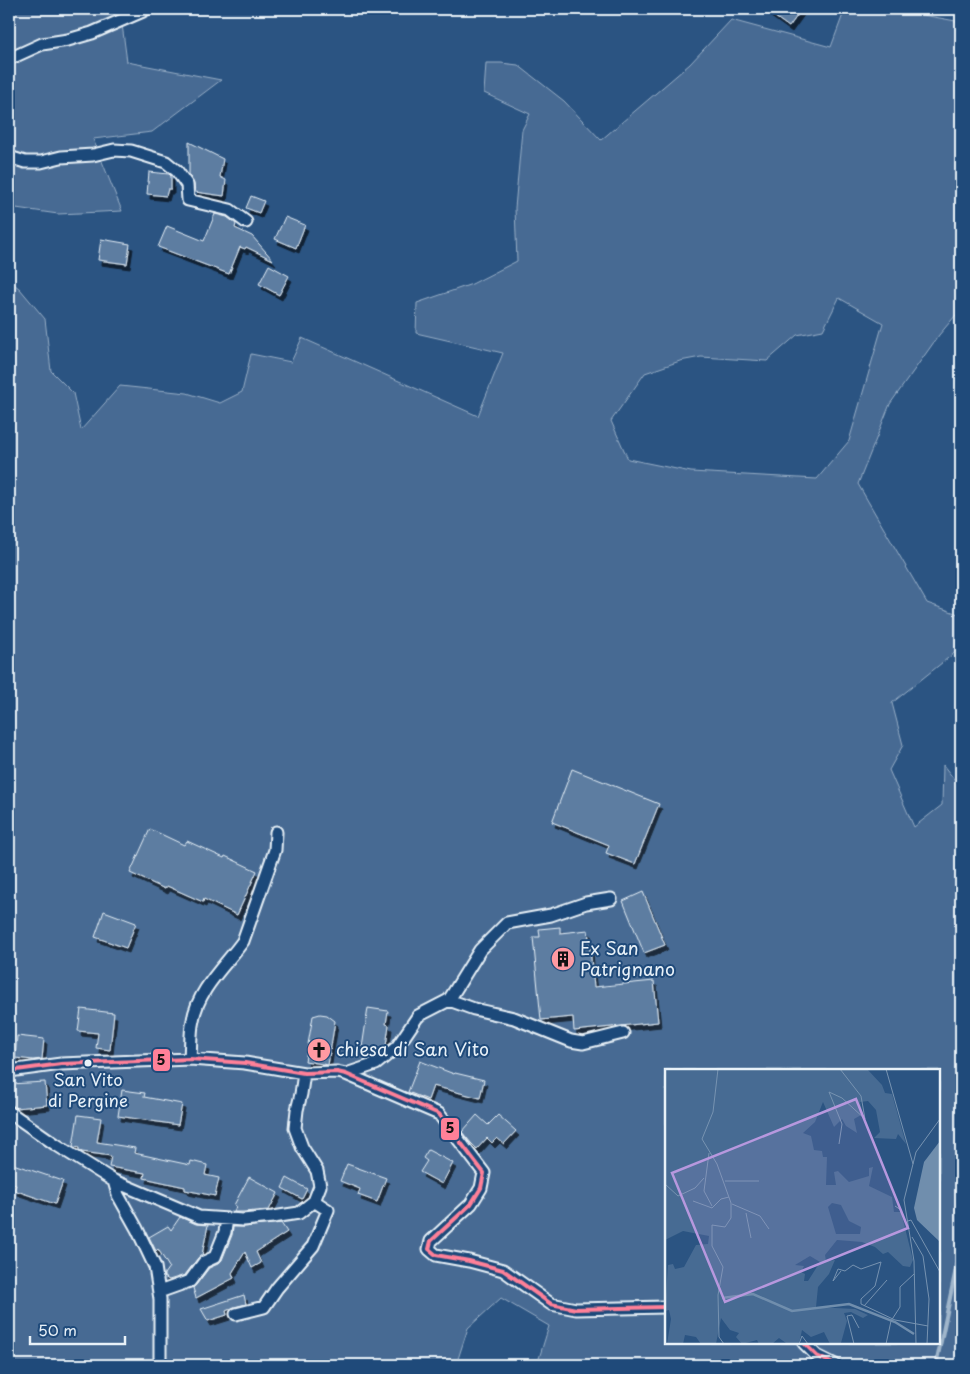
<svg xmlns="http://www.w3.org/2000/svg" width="970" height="1374" font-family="'Playpen Sans',sans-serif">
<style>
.green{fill:#476b93;stroke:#98aec6;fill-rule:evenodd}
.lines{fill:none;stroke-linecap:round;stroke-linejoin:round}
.stream{stroke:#a0b6cb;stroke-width:4}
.building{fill:#5d7da1;stroke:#e8f1f8;filter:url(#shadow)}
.street-casing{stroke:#e8f1f8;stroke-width:15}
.street{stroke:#1f4a7a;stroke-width:11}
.bus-1-casing{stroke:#1f4a7a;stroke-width:8}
.bus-1{stroke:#ff8098;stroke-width:4}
.bus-dot{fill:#e8f1f8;stroke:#1f4a7a;stroke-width:2}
.labels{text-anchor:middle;stroke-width:4;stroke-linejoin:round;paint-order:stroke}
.bus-label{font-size:17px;fill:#e8f1f8;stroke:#1f4a7a}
.poi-label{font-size:18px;fill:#e8f1f8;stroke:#1f4a7a;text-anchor:start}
.inset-river{fill:none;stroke:#708ead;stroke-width:2.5}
.inset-road{fill:none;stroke:#7793b1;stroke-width:1}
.view{fill:#b798de;fill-opacity:0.15;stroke:#b798de;stroke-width:2.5}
.inset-edge{fill:none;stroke:#e8f1f8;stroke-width:2.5}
.line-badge{stroke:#1f4a7a;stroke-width:2}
.pale-badge-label{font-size:14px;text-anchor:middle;font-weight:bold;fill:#111}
</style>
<defs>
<filter id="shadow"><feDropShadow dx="3" dy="5" stdDeviation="0" flood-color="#0009"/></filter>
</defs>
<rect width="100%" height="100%" fill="#2b5482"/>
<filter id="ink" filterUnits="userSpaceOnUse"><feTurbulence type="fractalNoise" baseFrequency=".02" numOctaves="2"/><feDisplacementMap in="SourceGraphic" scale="10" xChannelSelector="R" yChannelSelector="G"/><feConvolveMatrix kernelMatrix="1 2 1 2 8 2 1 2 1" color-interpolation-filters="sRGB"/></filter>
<g filter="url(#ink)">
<path class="green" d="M9,9H120L127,62L221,80L152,132L93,139L122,211L58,214L9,207Z
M845,9H891L961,22V309L939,335L890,404L858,484L927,603L961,615V654L958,650L892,703L903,745L889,770L914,827L942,805L943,765L961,788V1365H537L549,1326L501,1298L468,1328L456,1365H9V280L20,289L45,319L51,371L73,393L81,430L120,386L187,393L220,403L242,392L251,354L291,362L302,338L478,416L503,353L416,333L417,303L472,284L517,261L515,208L522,130L530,114L484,93L486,63H501L518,65L564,101L601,140L690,64L731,20L831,47ZM839,298L883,323L849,441L817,479L691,472L628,459L611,421L645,373L680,361L701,357L767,361L797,335L823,330ZM666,1070H939V1343H666Z"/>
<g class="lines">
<path class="stream" d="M936,1365L957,1264L961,1252"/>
</g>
<path class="building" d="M764,9H802L789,27Z
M189,142L223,159L220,177L226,180L224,196L195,192L194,184L189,175Z
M149,172L169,174L171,176V189H168L166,196L147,194Z
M251,196L264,201L259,213L246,208Z
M215,214L227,217L236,224L235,228L252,236L273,260L246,247L245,249L240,247L229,274L158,247L167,226L204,241Z
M285,217L305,225L296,248L275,239Z
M101,239L130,244L127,264L98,260Z
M269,265L289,276L279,295L259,284Z
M572,769L659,804L635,864L606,853L609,845L552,822Z
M150,829L184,845L187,841L224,858L225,856L257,871L237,915L204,899L203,902L167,886L165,889L130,873Z
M643,892L665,945L644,953L623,901Z
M104,911L136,923L126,948L95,937Z
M560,927V933L588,930L594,987L654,981L658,1022L574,1031L573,1017L541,1020L533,937H540L539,929Z
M368,1008L388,1011L386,1024L389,1025L386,1046L381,1050L362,1048Z
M81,1009L114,1013L110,1050L96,1048L98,1033L78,1031Z
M320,1014L327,1015L335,1021L328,1065L305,1061L313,1016Z
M17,1036L44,1039L42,1059L33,1060L15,1058Z
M420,1061L454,1074L455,1073L484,1080L480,1098L433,1086L428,1100L408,1092Z
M45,1082L47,1105L16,1108L12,1105L10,1084Z
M122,1090L145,1093L144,1097L182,1104L178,1125L118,1116Z
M78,1115L101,1118L97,1142L135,1148L134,1153L190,1165L191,1161L207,1165L205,1175L219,1178L215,1196L185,1190V1187L144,1178L145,1173L109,1167L111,1156L82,1152L79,1150V1148L73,1146Z
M477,1115L488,1125L498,1115L516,1131L504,1144L497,1138L492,1143L487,1138L477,1149L471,1143L462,1132Z
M428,1150L453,1163L442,1184L420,1172L427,1161L423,1158Z
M13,1164L63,1181L55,1204L14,1190L16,1185L9,1182V1176Z
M347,1164L386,1178L377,1202L358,1195L360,1189L340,1181Z
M249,1177L278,1193L269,1210L243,1212H234L236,1206L234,1205Z
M287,1178L307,1189L302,1199L282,1188Z
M180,1217L196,1224L208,1225L202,1255L198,1258L185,1275L169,1280L164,1277V1274L169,1267L158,1249L156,1251L149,1237L168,1226L171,1230Z
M281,1223L287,1232L256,1252L261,1263L252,1268L245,1252L232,1273L234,1278L196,1298L193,1288L196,1285L209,1268L218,1264L222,1260L232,1235L233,1227H244Z
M244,1295L246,1304L234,1307L226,1311L227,1315L208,1321L201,1309Z"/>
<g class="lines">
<g class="street-casing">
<path id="street" d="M9,59L42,44L68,40L92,33L143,11L146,9
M9,157L25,162H41L61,157L93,155L114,150L131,151L166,162L177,171L187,185L188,200L230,210L246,222
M449,1000L480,950L507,923L551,915L586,903L611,899
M449,1000L474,1009L514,1018L571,1041L583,1043L623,1033
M190,1059C191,1046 190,1032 193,1020C198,989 226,965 243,941L275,850L276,832
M9,1071L61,1064L190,1059L245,1063L304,1073L337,1072L346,1074L439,1114L484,1173L481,1188L471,1204L431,1241L429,1249L436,1255L469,1261L503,1270L551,1304L576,1309L666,1307
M346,1074L376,1064L397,1047L418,1016L449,1000
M9,1112L55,1144L114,1181L199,1217L243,1220L273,1217L299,1213L314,1201L320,1186L317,1171L302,1147L295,1128L297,1110L301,1094L304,1073
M114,1181L118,1195L137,1229L155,1267L160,1299V1365
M159,1292L190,1281L204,1262L215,1257L225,1232L227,1219
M236,1314L264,1307L277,1288L313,1246L328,1210L314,1201
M804,1343L817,1356L835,1365"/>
</g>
<use href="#street" class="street"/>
<g class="bus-1-casing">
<path id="bus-1" d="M9,1071L61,1064L190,1059L245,1063L304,1073L337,1072L346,1074L439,1114L484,1173L481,1188L471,1204L431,1241L429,1249
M429,1249L436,1255L469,1261L503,1270L551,1304L576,1309L666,1307
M804,1343L817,1356L835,1365"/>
</g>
<use href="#bus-1" class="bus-1"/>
</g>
</g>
<defs>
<g id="building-disc" transform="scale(1.25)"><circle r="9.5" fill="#ff9aa2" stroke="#1f4a7a"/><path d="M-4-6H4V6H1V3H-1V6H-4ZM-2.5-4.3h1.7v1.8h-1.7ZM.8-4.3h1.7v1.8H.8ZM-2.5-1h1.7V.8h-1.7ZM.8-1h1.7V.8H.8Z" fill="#111"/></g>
<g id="church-disc" transform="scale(1.25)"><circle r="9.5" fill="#ff9aa2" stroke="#1f4a7a"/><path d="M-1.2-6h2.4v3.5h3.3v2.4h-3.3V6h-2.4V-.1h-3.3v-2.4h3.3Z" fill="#111"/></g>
</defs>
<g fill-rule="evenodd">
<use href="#building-disc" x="563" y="959"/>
<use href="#church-disc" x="319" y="1050"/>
</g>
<circle class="bus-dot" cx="88" cy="1063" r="4.5"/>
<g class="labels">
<g class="bus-label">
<text x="88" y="1086">San Vito<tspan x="88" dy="21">di Pergine</tspan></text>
</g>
<g class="poi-label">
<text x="580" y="955">Ex San<tspan x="580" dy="21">Patrignano</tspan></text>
<text x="336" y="1056">chiesa di San Vito</text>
</g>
</g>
<g transform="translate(665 1069)">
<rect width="275" height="275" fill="#2b5482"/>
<path d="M0,0H202L217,16L220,24L227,25L241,75L233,65L231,70L209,69L215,63L211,41L203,32L195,33L198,45L189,50L192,64L181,57L177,50L169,58L158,33L150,53L138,64L146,67L149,81L157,82L158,88H162L161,116H171L169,103L173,102L184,113L204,107V99L208,98L204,117L227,128L229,143H236L248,191L245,198L238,197L223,183L218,185L210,178L197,173L172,171L160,186L161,192L170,191L164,205L153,218L151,238L190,240L203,246L198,249L186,243L179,244L182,252L176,274L165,275L159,263L146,268L137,261L134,275L121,274L114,269L107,275H94L92,271L77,275L71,268L74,264L65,261L56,249L51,275H36L31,268L20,266L18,275H2L6,250L4,241L0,242L3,196L8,195L10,200L19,198L31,176L43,175L44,167L18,162L0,171ZM167,134L176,136L184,152L196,158L195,165H171L163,138ZM145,187L155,193L143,212H139L140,205L136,203L139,197L130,196Z" fill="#476b93" fill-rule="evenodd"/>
<path d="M275,72V173L252,151L249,139L259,93Z" fill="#708ead"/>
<path class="inset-river" d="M57,229L88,225L127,242L184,235L230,253L249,265"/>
<path class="inset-road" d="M53,0L48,43L37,70L52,95L66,134V149L60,158L47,156V177L58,198L53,226L54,268L59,275M175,0L196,27L200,50M221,0L248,95M174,75L177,55L164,23L177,29L200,50M44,84L39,122L47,137M60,112H94M0,115L13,127L30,119L39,109M28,132L47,139L56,130L64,128M67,135L95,147L104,160M230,137L236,141L241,154M81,144L86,169M243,152L246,151L275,203M247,168L258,187L264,230L262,275M176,202L168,212L173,200L180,202L188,196L196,200L216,193L210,217L196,230V235L230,251L263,257M199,237L222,211M134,275L137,267L143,275M189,275L182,247L187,246L194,259M221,275L226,252L235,238V218L249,205M251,275L249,192L239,131L251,83L275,50"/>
<path class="view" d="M191,30L243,159L60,233L7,104Z"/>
<rect width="275" height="275" class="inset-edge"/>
</g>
<g class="line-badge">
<rect x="152" y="1048" width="19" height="24" rx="5" fill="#ff8098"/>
<rect x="440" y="1117" width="20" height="24" rx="5" fill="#ff8098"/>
</g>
<g class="pale-badge-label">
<text x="161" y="1065">5</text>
<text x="450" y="1133">5</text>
</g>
<rect width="970" height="1374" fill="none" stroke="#1f4a7a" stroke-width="30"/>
<rect x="15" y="15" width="940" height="1344" fill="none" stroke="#e8f1f8" stroke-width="2" filter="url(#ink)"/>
<path d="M30 1336v8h95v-8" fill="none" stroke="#e8f1f8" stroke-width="2.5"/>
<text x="38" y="1336" font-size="15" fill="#e8f1f8" stroke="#1f4a7a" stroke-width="4" paint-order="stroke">50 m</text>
</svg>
